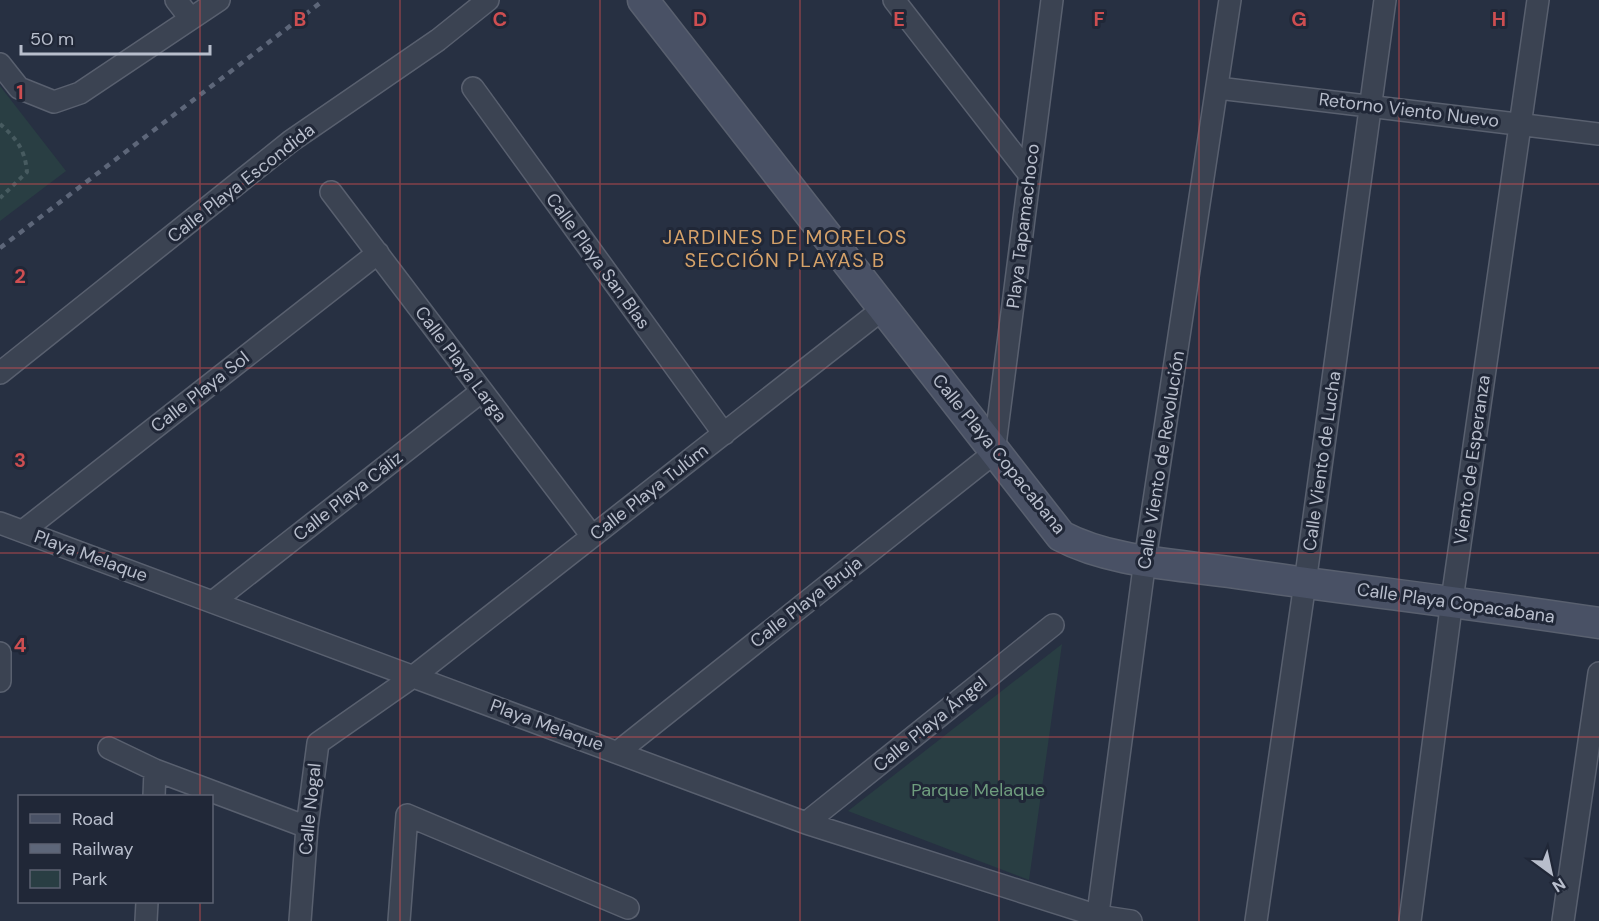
<svg xmlns="http://www.w3.org/2000/svg" width="1599" height="921" font-family="'DM Sans',sans-serif">
<style>
.green{fill:#293e43}
.lines{fill:none;stroke-linecap:round;stroke-linejoin:round}
.street-casing{stroke:#59606f;stroke-width:24}
.secondary-casing{stroke:#59606f;stroke-width:33}
.path{stroke:#475b60;stroke-width:4;stroke-dasharray:4.5 4.5;stroke-linecap:butt}
.street{stroke:#3b4352;stroke-width:21}
.secondary{stroke:#495165;stroke-width:30}
.rail{stroke:#5d6679;stroke-width:4.5;stroke-dasharray:6 6;stroke-linecap:butt}
.grid{fill:none;stroke:#ce4e51;stroke-width:1.5;stroke-opacity:0.55}
.labels{text-anchor:middle;stroke-width:6;stroke-linejoin:round;paint-order:stroke}
.street-label{font-size:18px;fill:#b8becc;stroke:#202737}
.park-label{font-size:18px;fill:#6f9d7e;stroke:#202737}
.neighbourhood-label{font-size:20px;letter-spacing:1.5px;fill:#d6a269;stroke:#202737}
.grid-label{font-size:20px;text-anchor:middle;font-weight:bold;fill:#ce4e51;stroke:#202737;stroke-width:6;stroke-linejoin:round;paint-order:stroke}
</style>
<rect width="100%" height="100%" fill="#273042"/>
<path class="green" d="M0,86L66,171L0,221Z
M1062,644L1029,880L848,811Z"/>
<g class="lines">
<g class="street-casing">
<path id="street" d="M176,0L190,18
M894,0L1029,174
M0,64L19,88L54,102L80,93L219,0
M473,88L724,434
M1218,88L1599,134
M331,192L592,536
M0,373L291,141L438,40L488,0
M0,523L806,823L1098,916L1131,921
M23,531L378,253
M214,601L482,391
M0,653V681
M109,748L155,770L307,827
M618,752L994,453L1052,0
M154,796L155,770
M806,823L1053,625
M146,921L147,902
M300,921L307,827L318,743L414,676L884,308
M399,921L407,815L628,908
M1097,921L1145,560L1230,0
M1256,921L1305,583L1385,0
M1410,921L1452,600L1538,0
M1563,921L1599,673"/>
</g>
<g class="secondary-casing">
<path id="secondary" d="M643,0L1061,536C1110,562 1175,564 1229,572C1352,590 1476,604 1599,623"/>
</g>
<path class="path" d="M0,124C17,139 25,150 27,172L0,198"/>
<use href="#street" class="street"/>
<use href="#secondary" class="secondary"/>
<path class="rail" d="M0,248L324,0"/>
</g>
<path class="grid" d="M200,0V796M400,0V921M600,0V921M800,0V921M999,0V921M1199,0V921M1399,0V921M0,184H1599M0,368H1599M0,553H1599M0,737H1599M200,902V921"/>
<g class="labels">
<g class="street-label">
<text transform="translate(1409 110) rotate(7)" y="6">Retorno Viento Nuevo</text>
<text transform="translate(241 183) rotate(-38)" y="6">Calle Playa Escondida</text>
<text transform="translate(1023 226) rotate(-83)" y="6">Playa Tapamachoco</text>
<text transform="translate(598 261) rotate(54)" y="6">Calle Playa San Blas</text>
<text transform="translate(461 364) rotate(53)" y="6">Calle Playa Larga</text>
<text transform="translate(200 392) rotate(-38)" y="6">Calle Playa Sol</text>
<text transform="translate(999 454) rotate(51)" y="6">Calle Playa Copacabana</text>
<text transform="translate(1161 460) rotate(-81)" y="6">Calle Viento de Revolución</text>
<text transform="translate(1472 460) rotate(-82)" y="6">Viento de Esperanza</text>
<text transform="translate(1322 461) rotate(-82)" y="6">Calle Viento de Lucha</text>
<text transform="translate(649 492) rotate(-38)" y="6">Calle Playa Tulúm</text>
<text transform="translate(348 496) rotate(-38)" y="6">Calle Playa Cáliz</text>
<text transform="translate(91 556) rotate(20)" y="6">Playa Melaque</text>
<text transform="translate(806 602) rotate(-38)" y="6">Calle Playa Bruja</text>
<text transform="translate(1456 603) rotate(8)" y="6">Calle Playa Copacabana</text>
<text transform="translate(930 724) rotate(-39)" y="6">Calle Playa Ángel</text>
<text transform="translate(547 725) rotate(20)" y="6">Playa Melaque</text>
<text transform="translate(310 809) rotate(-84)" y="6">Calle Nogal</text>
</g>
<g class="park-label">
<text x="978" y="796">Parque Melaque</text>
</g>
<g class="neighbourhood-label">
<text x="785" y="244">JARDINES DE MORELOS<tspan x="785" dy="23">SECCIÓN PLAYAS B</tspan></text>
</g>
</g>
<g class="grid-label">
<text x="300" y="26">B</text>
<text x="500" y="26">C</text>
<text x="700" y="26">D</text>
<text x="899" y="26">E</text>
<text x="1099" y="26">F</text>
<text x="1299" y="26">G</text>
<text x="1499" y="26">H</text>
<text x="20" y="99">1</text>
<text x="20" y="283">2</text>
<text x="20" y="467">3</text>
<text x="20" y="652">4</text>
</g>
<rect x="18" y="795" width="195" height="108" fill="#202737" stroke="#5d6373" stroke-width="1.5"/>
<rect x="30" y="814" width="30" height="9" fill="#495165" stroke="#5d6373" stroke-width="1.5"/>
<text x="72" y="825" font-size="18" fill="#b8becc">Road</text>
<rect x="30" y="844" width="30" height="9" fill="#5d6679" stroke="#5d6373" stroke-width="1.5"/>
<text x="72" y="855" font-size="18" fill="#b8becc">Railway</text>
<rect x="30" y="870" width="30" height="18" fill="#293e43" stroke="#5d6373" stroke-width="1.5"/>
<text x="72" y="885" font-size="18" fill="#b8becc">Park</text>
<g transform="translate(1551 873) rotate(147)" stroke="#202737" stroke-width="4.5" paint-order="stroke">
<path d="M0-4.5L10 22L0 15L-10 22Z" fill="#b8becc"/>
<text y="-9" font-size="16" font-weight="bold" text-anchor="middle" fill="#b8becc">N</text>
</g>
<path d="M21 45v9h189v-9" fill="none" stroke="#b8becc" stroke-width="3"/>
<text x="30" y="45" font-size="18" fill="#b8becc" stroke="#202737" stroke-width="4.5" paint-order="stroke">50 m</text>
</svg>
